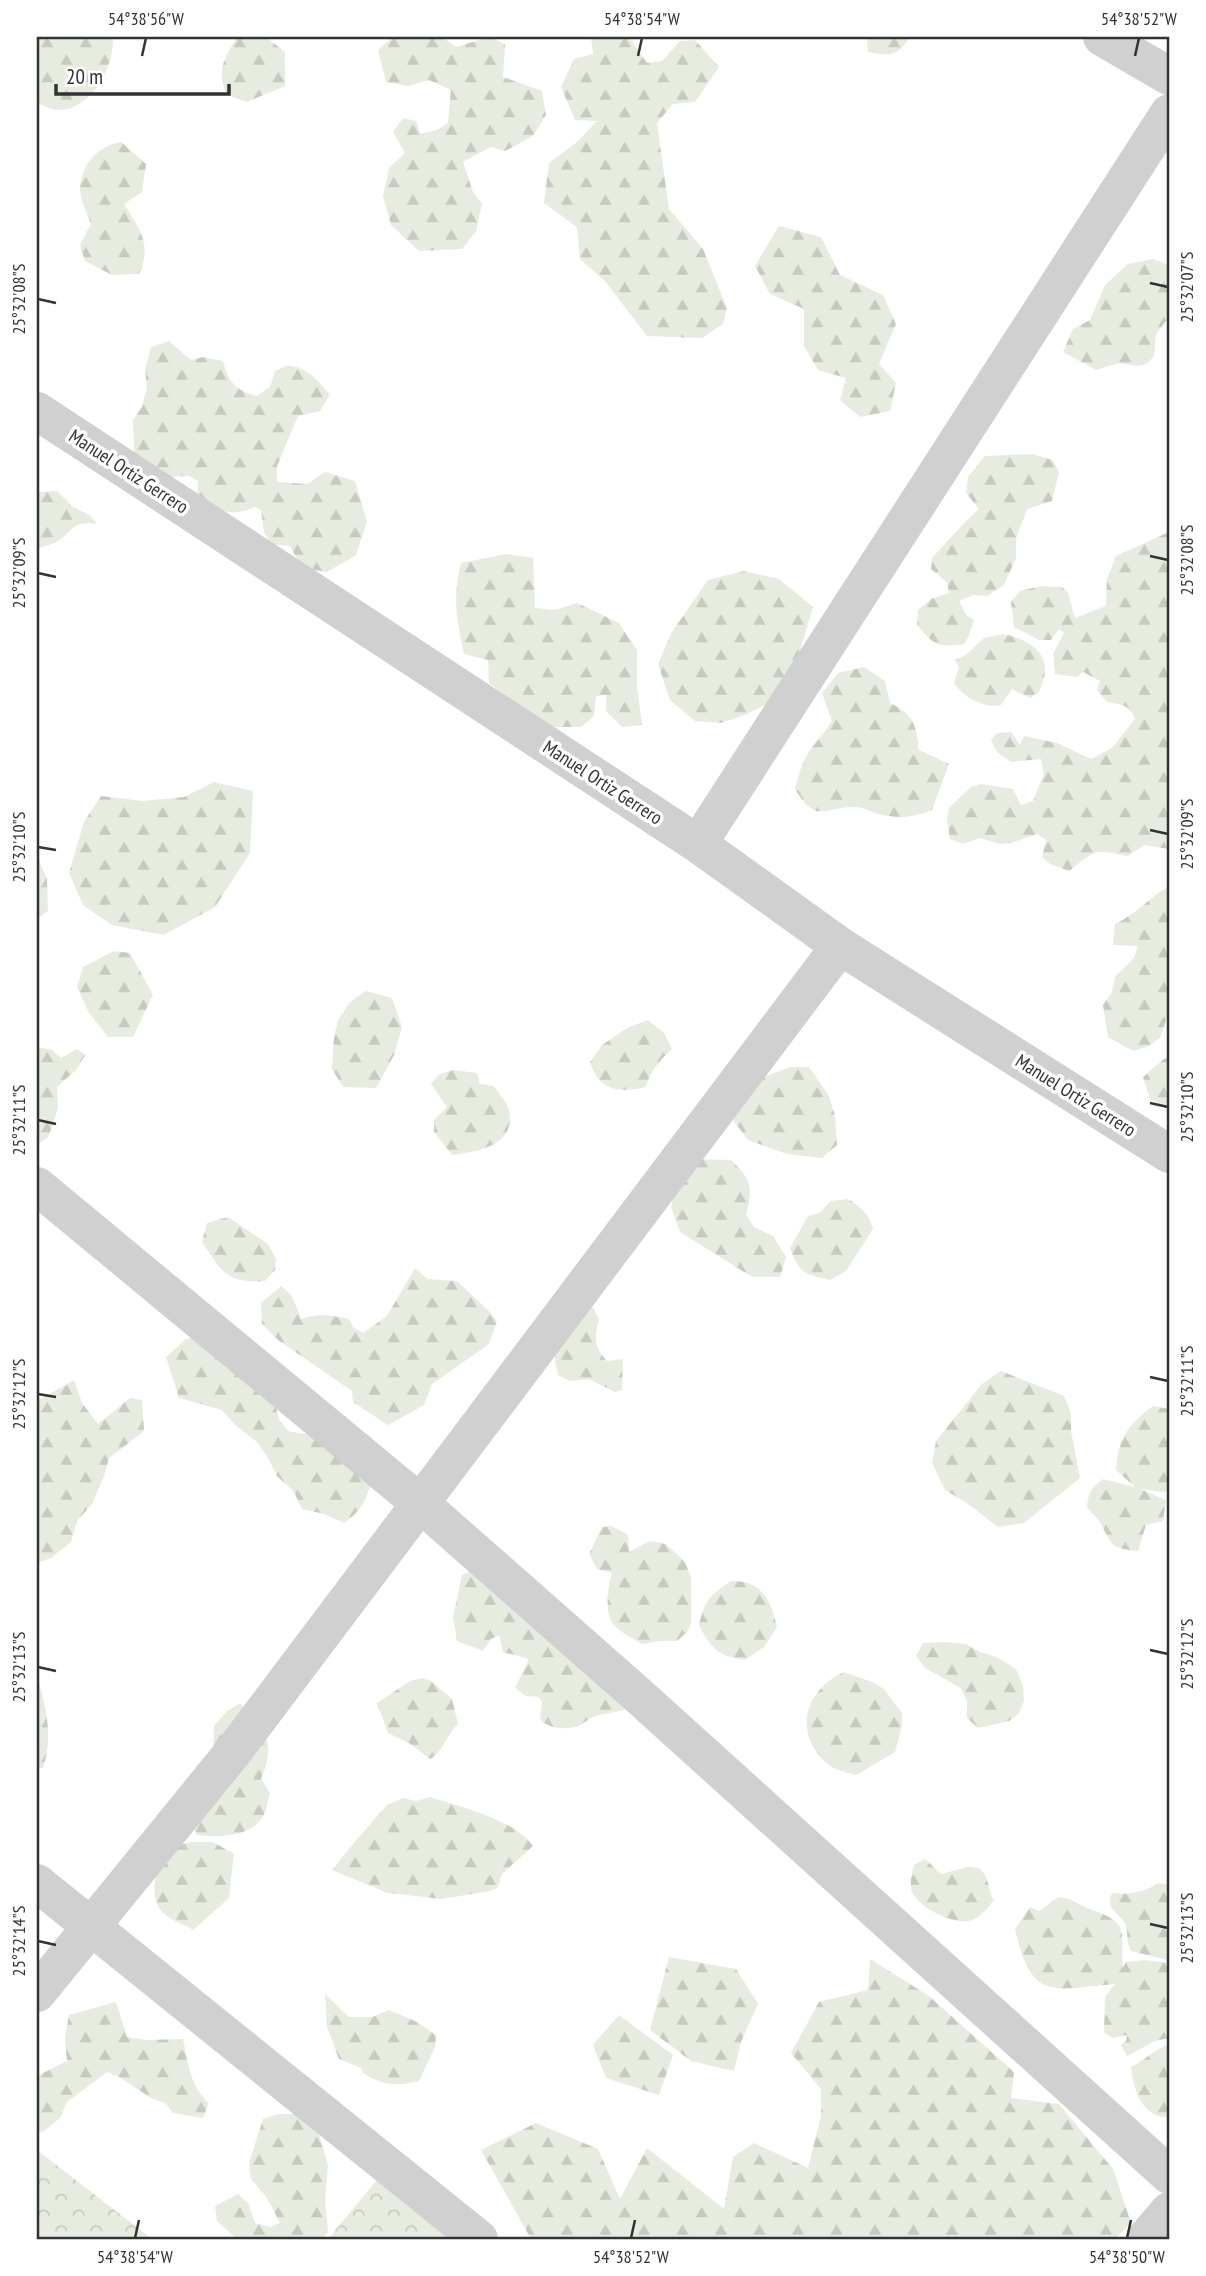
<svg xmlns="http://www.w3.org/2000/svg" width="1206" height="2276" font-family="'PT Sans Narrow',sans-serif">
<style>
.forest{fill:url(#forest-firs)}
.park{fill:url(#park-crowns)}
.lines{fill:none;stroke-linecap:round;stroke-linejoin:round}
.street{stroke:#d0d0d0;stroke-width:38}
.ticks{fill:none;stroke:#333;stroke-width:2.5}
.labels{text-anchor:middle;stroke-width:7;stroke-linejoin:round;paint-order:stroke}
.street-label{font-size:19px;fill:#333;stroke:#fff}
.neatline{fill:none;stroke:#333;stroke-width:2.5}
.ticks-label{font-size:18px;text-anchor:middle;fill:#333}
</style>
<defs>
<pattern id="forest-firs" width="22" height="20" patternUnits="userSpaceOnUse" patternTransform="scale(1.75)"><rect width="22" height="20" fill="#e6ecdf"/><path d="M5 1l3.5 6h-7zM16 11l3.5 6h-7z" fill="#c6cbc0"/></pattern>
<pattern id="park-crowns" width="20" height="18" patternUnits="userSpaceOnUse" patternTransform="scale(1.75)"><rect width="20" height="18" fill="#e6ecdf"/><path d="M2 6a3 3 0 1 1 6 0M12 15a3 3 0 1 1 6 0" fill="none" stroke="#c6cbc0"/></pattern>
</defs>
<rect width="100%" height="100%" fill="#fff"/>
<path class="forest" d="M37,37H113C114,67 92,110 58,110C51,110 43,105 37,103Z
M237,37H266L285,52V86L247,102L227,95C216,69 224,59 237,37Z
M393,37H442L456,47L489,37L505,44L503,77L542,91L546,115L533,136L505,151L491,147L463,162L473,192L482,204L476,231L462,249L419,251L391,225L383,196L389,168L405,153L393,132L403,118L416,121L420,134L437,130L448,123L451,90L429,80L408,86L386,82L378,50Z
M591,37H629L647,63L662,61L680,41L695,40L719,67L695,102L673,104L657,123L669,209L703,249L727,308L723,324L702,338L647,336L604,280L580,259L577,227L544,203L549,163L577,142L597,121L575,120L561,87L574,59L593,54Z
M867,37H910C897,57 891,56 868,52Z
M121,142L146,164L142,192L124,204C139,228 153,245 139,274L112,275L85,261L80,245L91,224C88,214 79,198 80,187C83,162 97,147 121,142Z
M779,226L821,237L840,275L883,295L896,324L879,364L896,383L890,411L860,417L840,400L846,378L818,370L804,346V309L770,294L755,266Z
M1153,259L1169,265V317L1156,334L1154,356L1147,364L1138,366L1119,363L1096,370L1063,352L1073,329L1090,320L1105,285L1128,264Z
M169,341L191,360L203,357L223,361C229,383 235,390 257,396L270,387L275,371C279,370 282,367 286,366C304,364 320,382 330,395L320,411L298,416L277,466V482L307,484L325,472L355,481L367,522L356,555L327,572L302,568L290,546L271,544L264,532L261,510L254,507C230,518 219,511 198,497V481L189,476L170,477L134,452L133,420L142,406L147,388L145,370L151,347Z
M1032,454L1053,460L1059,472L1052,501L1027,509L1016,539V558L1004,585L987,596L973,595L959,601L966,615L974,620L969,635L964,644C938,648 934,645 917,625L918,610L931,599L949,593L947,582L931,569L932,558L965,522L979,509L966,493L968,477L985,456Z
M57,491L73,507L90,515L97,524C71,521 76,529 58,541C52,545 43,546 37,549V492Z
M1169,532V849L1144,845L1128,856C1119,855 1107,851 1098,852C1089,853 1077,866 1069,871L1050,864L1042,857L1046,840L1037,834L1011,843L1000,844L980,838L963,844L950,839L947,819L949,808L971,787L981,784L1013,789L1021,805L1033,801L1044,774L1041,759L1011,762L997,752L991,740L997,733L1011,732L1020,745L1024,736L1057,743L1091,759L1112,748L1135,719C1129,704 1122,705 1107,702L1097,690L1100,681L1083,672L1077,677L1055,674L1053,654L1064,633L1059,629L1051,640H1039L1014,627L1011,602L1020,591L1041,586L1062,587L1068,593L1075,618L1106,606L1107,579L1116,556Z
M506,554L533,558L535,608L555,610L577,603L619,623L637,650V686L642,725L622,727L606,711V695L596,696L594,716L581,727H546L489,683L488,660L464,654C457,618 452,600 461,563Z
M744,571L779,579L813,607L799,654L767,704L745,715L721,723L695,721L670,700L658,664L672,632L708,580Z
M1003,634C1021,638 1046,647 1045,671C1045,678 1041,686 1039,692L1030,698L1012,689L1001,705C984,709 963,697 954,683L959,667L955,660L967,654L984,638Z
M864,667L885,681L890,703C915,715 916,726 919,750L949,764L932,810C911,818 900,819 878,814C871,812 863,807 856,807C824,806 818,826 795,789C799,773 803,758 814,745C820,737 826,731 832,721L822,693L838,673Z
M214,782L253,791L250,853L215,907L164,935L112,925L83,905L69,873L84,822L101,796L142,801L184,797Z
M37,856L47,879L48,911L37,919Z
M1169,886V1012L1160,1038L1149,1046L1133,1051L1108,1037L1103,1005L1112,992L1115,977L1134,958L1138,946L1113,945L1115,924C1135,915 1150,897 1169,886Z
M114,951L130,953L153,995L133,1037H108L89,1013L77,987L83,967Z
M366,991L392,998L402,1027L394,1055L376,1088L343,1087L332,1069L334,1037L338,1020L350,1002Z
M648,1020L664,1033L672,1049C660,1060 650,1071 646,1087C619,1093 600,1092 590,1062L602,1045L627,1028Z
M37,1047L52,1050L61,1058L77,1049L85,1055L77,1069L57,1087L58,1108L48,1138L37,1144Z
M1169,1058V1110L1150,1099L1143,1077L1164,1059Z
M790,1067H809L829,1096L835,1116L837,1145L822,1158L787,1154L748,1140L733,1120L756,1080Z
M453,1070L477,1073L480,1084L494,1086C498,1093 507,1102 509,1110C517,1145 478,1152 452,1155L434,1132V1120L447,1107L431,1084L438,1075Z
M691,1159L731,1160C752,1180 753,1187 746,1215L754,1227L773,1236L786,1257L780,1277H752L680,1232L671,1207L677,1183Z
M848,1199C861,1207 869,1214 873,1229L846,1271L830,1280C804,1274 800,1274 790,1248L808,1216L820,1213L830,1201Z
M228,1217L268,1244L276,1259L275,1270L265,1281C226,1284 222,1271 202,1242L207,1223Z
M415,1268L427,1279L457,1281L489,1311L497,1322L489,1344L432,1384L424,1405L388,1425L353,1402L352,1391L278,1340L262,1324L261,1303L281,1286L292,1296L301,1319C318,1313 331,1315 349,1319L353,1327L363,1333L387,1316Z
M592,1306L599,1319C594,1336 594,1348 607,1361L623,1359L622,1390L615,1392L589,1379L570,1381L558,1375L553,1350Z
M198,1336L275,1403L279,1419L288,1431L303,1434L320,1432L371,1483C366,1502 359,1513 344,1523L324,1514L302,1509L294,1492L277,1476L268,1458L257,1442L234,1424L222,1410L179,1398L166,1357L186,1339Z
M1001,1371L1064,1396L1071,1413V1431L1080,1478L1024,1523L998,1527L967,1503L945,1490L932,1463L936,1441L982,1384Z
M74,1380L82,1403L98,1424L130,1398L142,1400L144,1431L109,1458L104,1476L92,1504L77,1521L71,1542L51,1558L37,1563V1401Z
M1153,1406L1169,1409V1491L1163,1492L1140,1489L1166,1500L1163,1521L1146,1525L1138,1551C1111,1548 1113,1547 1101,1524C1098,1518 1091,1513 1087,1507C1088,1493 1092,1487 1103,1479L1135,1487L1116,1470C1118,1438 1128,1425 1153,1406Z
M611,1526L628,1535L629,1552L650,1541L666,1544L685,1562L691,1577V1622L689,1630L677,1641H660L642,1644C634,1639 619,1632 613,1624C604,1611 608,1587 612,1573L597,1569L589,1554L602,1527Z
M475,1569L631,1705C621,1714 606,1712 593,1717C588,1719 583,1724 578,1726C566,1730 548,1729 540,1719L542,1703L539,1697L526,1696L515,1688L529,1659L503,1652L499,1635L491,1639L483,1651L457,1641L453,1617L462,1575Z
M731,1581C762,1580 771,1601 777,1627L764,1647L745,1660C718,1656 712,1649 699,1626C704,1601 710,1595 731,1581Z
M943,1642L966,1644L980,1652L997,1657L1016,1669L1023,1686L1024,1701L1019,1713L1009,1721L978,1728L967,1718V1701L961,1688L925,1668L916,1656L923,1643Z
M844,1672L872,1682L884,1689L902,1713V1726L895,1752L856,1775C848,1772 837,1771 830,1766C792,1736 803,1691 844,1672Z
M37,1678C47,1707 53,1738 43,1768L37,1769Z
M422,1678L431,1681L452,1699L458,1724C446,1735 444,1751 430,1759L409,1743L388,1733L377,1703L410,1681Z
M240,1703C265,1730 277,1742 261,1779L270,1793C268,1799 267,1809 264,1815C251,1838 219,1837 197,1835L191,1822L213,1749L214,1726L226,1712Z
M430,1797C461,1807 514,1819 533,1846L502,1874L497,1888L490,1891L442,1899L388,1893L332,1870L353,1844L387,1805L403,1798L416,1801Z
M189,1842H213L234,1854L229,1898L193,1930C186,1925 176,1922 168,1917C145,1902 154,1864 173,1849C177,1846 184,1844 189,1842Z
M925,1859L941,1874L968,1867L979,1868C991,1879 986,1886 994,1900C987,1908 980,1919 969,1921C953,1924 919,1908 912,1892C909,1884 912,1873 914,1865Z
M1158,1883L1169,1885V1958L1167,1960L1131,1951L1128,1943L1126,1924C1117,1912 1105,1908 1112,1893C1130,1895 1143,1893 1158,1883Z
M1059,1897C1072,1898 1079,1905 1090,1909C1133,1924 1119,1931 1123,1968L1126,1962L1145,1960L1169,1963V2038L1155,2041L1127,2056L1121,2045L1126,2041L1127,2035L1112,2038L1104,2032L1105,1997L1115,1984C1052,1989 1032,2003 1015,1929L1030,1907L1039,1911Z
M669,1957L736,1969L758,2004L741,2042L734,2071L691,2061L650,2030Z
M870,1959L929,1996L1014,2072L1011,2098L1059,2104L1113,2169L1131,2223L1115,2239H531L481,2150L536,2123L598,2149L620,2199L647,2148L724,2209L733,2157L754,2143L808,2168L821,2116V2089L791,2053L819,2002L868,1990Z
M325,1994L349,2017H372L389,2010L415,2021L436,2035L435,2047L419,2081C398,2086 382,2086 363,2073L361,2068L339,2059L327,2027Z
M116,2002L127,2037L145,2040L183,2039C188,2062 190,2087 209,2103L203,2118L173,2113L165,2103L151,2098L119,2077L107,2072L67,2102L60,2118L43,2132L37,2131V2076L67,2061L65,2039L69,2015Z
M619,2015L673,2055L659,2095L606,2078L593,2045Z
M1169,2045V2118C1141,2116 1134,2091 1131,2067C1144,2061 1157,2047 1169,2045Z
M279,2114H304L319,2135L328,2165L325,2200L328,2232L322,2239H237L217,2221L215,2206L238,2194L248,2203L255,2223L270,2227L280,2223L267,2198L251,2179L249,2163L263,2119Z"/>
<path class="park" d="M37,2150L152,2239H37Z
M380,2176L459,2239H328Z"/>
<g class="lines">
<path class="street" d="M1102,37L1169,76
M37,411L698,844L840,946L1169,1154
M698,844L1169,113
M37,1186L421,1504L640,1697L1169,2175
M37,1883L479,2239
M37,1993L233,1752L840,946
M1145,2239L1169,2211"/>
</g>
<path class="ticks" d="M142,56L146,38M638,56L642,38M1135,56L1139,38M1150,283L1168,287M38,299L56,303M1150,556L1168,560M38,573L56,577M1150,830L1168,834M38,847L56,850M1150,1103L1168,1107M38,1120L56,1124M1150,1377L1168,1381M38,1394L56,1397M1150,1650L1168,1654M38,1667L56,1671M1150,1924L1168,1928M38,1941L56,1945M135,2238L139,2220M631,2238L635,2220M1127,2238L1131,2220"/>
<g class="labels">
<g class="street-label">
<text transform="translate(129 471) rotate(33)" y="7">Manuel Ortiz Gerrero</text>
<text transform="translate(603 782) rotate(33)" y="7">Manuel Ortiz Gerrero</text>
<text transform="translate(1076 1095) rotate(32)" y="7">Manuel Ortiz Gerrero</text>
</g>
</g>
<rect width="1206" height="2276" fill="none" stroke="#ffffff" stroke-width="77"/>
<path d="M56 84v10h173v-10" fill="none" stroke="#333333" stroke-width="3.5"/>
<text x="66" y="84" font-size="21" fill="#333333" stroke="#ffffff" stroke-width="5" paint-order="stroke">20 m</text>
<rect x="38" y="38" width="1130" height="2200" class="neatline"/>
<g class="ticks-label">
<text x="146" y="25">54°38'56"W</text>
<text x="642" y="25">54°38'54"W</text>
<text x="1139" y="25">54°38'52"W</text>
<text transform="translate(1187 287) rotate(-90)" y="6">25°32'07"S</text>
<text transform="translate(19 299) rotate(-90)" y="6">25°32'08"S</text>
<text transform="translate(1187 560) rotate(-90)" y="6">25°32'08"S</text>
<text transform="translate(19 573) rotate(-90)" y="6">25°32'09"S</text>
<text transform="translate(1187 834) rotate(-90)" y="6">25°32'09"S</text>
<text transform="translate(19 847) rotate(-90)" y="6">25°32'10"S</text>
<text transform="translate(1187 1107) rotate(-90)" y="6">25°32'10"S</text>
<text transform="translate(19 1120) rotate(-90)" y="6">25°32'11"S</text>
<text transform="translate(1187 1381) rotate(-90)" y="6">25°32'11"S</text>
<text transform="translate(19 1394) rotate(-90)" y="6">25°32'12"S</text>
<text transform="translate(1187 1654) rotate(-90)" y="6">25°32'12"S</text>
<text transform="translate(19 1667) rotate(-90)" y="6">25°32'13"S</text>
<text transform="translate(1187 1928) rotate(-90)" y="6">25°32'13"S</text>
<text transform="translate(19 1941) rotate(-90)" y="6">25°32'14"S</text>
<text x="135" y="2263">54°38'54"W</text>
<text x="631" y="2263">54°38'52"W</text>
<text x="1127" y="2263">54°38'50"W</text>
</g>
</svg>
